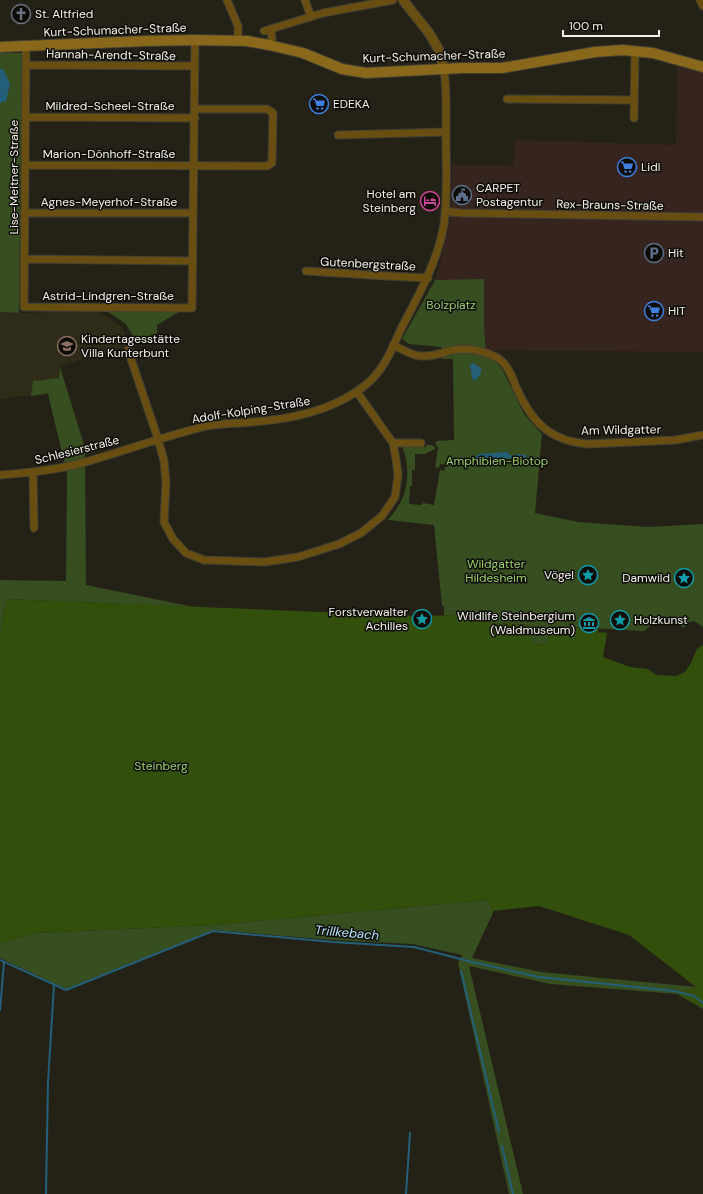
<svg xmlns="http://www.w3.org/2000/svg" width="703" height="1194" font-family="'DM Sans',sans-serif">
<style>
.commercial{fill:#36241f}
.built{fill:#2f2b19}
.green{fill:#374e20}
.forest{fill:#324f0c}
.water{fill:#245f7a}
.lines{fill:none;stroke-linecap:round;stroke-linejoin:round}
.stream{stroke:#245f7a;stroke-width:2}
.minor-casing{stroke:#413f34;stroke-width:9}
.tertiary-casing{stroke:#413f34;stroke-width:11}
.secondary-casing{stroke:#413f34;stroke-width:12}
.minor{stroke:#694e11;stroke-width:7}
.tertiary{stroke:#694e11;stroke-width:9}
.secondary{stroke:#8a681b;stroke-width:10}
.labels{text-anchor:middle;stroke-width:3;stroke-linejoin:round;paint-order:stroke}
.poi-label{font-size:12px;fill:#f6f4ec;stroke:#0c0b06;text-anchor:start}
.street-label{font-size:12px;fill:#f6f4ec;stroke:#0c0b06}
.park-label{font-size:12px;fill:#9bd263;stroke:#0c0b06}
.water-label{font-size:13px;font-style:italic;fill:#b4e5fe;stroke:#0c0b06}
</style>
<rect width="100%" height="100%" fill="#242216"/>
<path class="commercial" d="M677,65L699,72L703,74V352L486,350L484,328L435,280L443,251L450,220L452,165L513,166L515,140L676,145Z"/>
<path class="built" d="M99,311L122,327L130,346L60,366L58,392L0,399V312L19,313Z"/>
<path class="green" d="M0,53H22L19,313L0,312Z
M484,279V328L486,350L502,369L524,414L542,434L535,513L578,522L648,527L703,524V627L694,621L687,623L684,628L677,623H671V617C659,618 652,624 644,631L550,626L548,645L530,644L532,625L494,623L454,615H444V606H442L434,525L388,520C392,515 396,510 399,505C409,489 410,463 402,447H426V445H432L435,447V449L425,454H415V470H412V486H410L409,504L421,505L423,503L434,505L440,470L444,471L446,465L440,464L439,468L435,467L438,448L435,443L437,441L454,440L453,359H442L441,347L409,344L402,339L435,280Z
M108,312H179L157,325V333L136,342L126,324Z
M60,367L85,448L86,585L194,607L7,599L0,635V580L66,581L67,473L48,394L51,393L31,396L33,381L59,378Z
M488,900L494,908L493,913L472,958L541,972L696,987L677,994L550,984L469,966L523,1194H509L458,963L462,955L413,944L332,940L213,930L66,989L0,958V943L35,933L214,925Z"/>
<path class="forest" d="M7,599L419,616L454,615L494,623L532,625L531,644L548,645L549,626L598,629V632L607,633L603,657L630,667L648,669L656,675L676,676L685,672L691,663L697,649L703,645V1009L677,994L696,987L629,935L539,906L492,911L488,900L214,925L35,933L0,943V635Z"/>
<path class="water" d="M0,69H3L10,84L6,101L0,103Z
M473,363L481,368V373L475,381L472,378L470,364Z
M508,452L509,455L515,456L517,454L526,455L527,458L525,461L509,458L486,461L474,460L476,456L479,454Z"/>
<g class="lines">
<path class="stream" d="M0,960L66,990L213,931L333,942L414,947L472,962L539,977L674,991L694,996L703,1003
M461,971L499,1132
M0,1010L4,962
M502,1146L513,1194
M46,1194L48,1082L54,985
M406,1194L410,1133"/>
<g class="minor-casing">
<path id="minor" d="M227,0L238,26V41
M305,0L311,17
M700,0L703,6
M271,29L272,38
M264,31L323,13L393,0
M26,46L24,307L192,308L195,40
M26,65L195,66
M507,99L634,100
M25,117L195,118
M634,118L635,51
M338,135L446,132
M25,165L267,166L272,163L273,113L267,109H195
M445,211L461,213L703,217
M24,213H193
M24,259L193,261
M306,271L386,276L428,278
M393,345C402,349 412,356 421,356C433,357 444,352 454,350C467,347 484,351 496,357C507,363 512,376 516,387C531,421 549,441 588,444L675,440L703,435
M128,350L158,439L164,461L166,483L164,522L173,539L186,553L204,560L265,562L298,557L339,544L361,533L382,516L395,497L398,475L396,459L393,443L357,392
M393,443H421
M33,472L34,528
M0,475C27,473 55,470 82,463C121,452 159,438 199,428C216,423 234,424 252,422C281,420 310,415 336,403C353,395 368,386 379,371C389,359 395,341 402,327C419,294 438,261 444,224C448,196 446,166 446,138C446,115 447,92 444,70"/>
</g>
<g class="tertiary-casing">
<path id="tertiary" d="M403,0L429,33L439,50L444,70"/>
</g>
<g class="secondary-casing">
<path id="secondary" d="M0,47L146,41L195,40L247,41L269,45L303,53L342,69L366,73L462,68H502L595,52L623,50L653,53L703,67"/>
</g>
<use href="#minor" class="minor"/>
<use href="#tertiary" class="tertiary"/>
<use href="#secondary" class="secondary"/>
</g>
<defs>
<g id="church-ring" transform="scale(1)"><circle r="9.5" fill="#0c0b06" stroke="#6b7280" stroke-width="1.5"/><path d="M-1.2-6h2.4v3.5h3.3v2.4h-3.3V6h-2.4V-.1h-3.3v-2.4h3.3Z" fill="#6b7280"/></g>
<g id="supermarket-ring" transform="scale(1)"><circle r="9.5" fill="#0c0b06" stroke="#3f7fe0" stroke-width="1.5"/><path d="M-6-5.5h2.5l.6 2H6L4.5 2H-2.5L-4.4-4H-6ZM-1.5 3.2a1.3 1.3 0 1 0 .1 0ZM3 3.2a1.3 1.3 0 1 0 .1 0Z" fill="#3f7fe0"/></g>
<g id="civic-ring" transform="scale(1)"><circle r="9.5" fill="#0c0b06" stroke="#5c6f8a" stroke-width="1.5"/><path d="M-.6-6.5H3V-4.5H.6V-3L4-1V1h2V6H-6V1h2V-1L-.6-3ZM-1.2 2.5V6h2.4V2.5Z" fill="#5c6f8a"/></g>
<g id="hotel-ring" transform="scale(1)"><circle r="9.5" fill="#0c0b06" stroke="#d1479c" stroke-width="1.5"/><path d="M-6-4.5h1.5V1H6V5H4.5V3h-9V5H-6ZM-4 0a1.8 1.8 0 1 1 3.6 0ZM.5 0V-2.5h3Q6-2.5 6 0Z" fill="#d1479c"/></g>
<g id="parking-ring" transform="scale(1)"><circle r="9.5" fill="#0c0b06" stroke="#5c6f8a" stroke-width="1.5"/><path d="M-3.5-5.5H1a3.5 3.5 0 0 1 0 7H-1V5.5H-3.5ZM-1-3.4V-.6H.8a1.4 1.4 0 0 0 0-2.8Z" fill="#5c6f8a"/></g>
<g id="school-ring" transform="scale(1)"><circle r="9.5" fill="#0c0b06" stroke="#8d6e63" stroke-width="1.5"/><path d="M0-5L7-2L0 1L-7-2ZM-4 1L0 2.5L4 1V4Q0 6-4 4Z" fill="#8d6e63"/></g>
<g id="sight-ring" transform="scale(1)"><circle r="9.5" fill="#0c0b06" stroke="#0f9aa8" stroke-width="1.5"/><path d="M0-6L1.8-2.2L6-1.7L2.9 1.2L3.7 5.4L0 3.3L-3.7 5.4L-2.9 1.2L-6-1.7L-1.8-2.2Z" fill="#0f9aa8"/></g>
<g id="museum-ring" transform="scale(1)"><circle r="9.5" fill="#0c0b06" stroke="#0f9aa8" stroke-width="1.5"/><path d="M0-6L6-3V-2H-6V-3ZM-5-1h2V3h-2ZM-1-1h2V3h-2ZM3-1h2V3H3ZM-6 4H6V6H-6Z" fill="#0f9aa8"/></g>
</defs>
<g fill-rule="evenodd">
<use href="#church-ring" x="21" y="14"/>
<use href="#supermarket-ring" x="319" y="104"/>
<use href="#supermarket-ring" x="627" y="167"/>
<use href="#civic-ring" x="462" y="195"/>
<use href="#hotel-ring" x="430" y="201"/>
<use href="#parking-ring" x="654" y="253"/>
<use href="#supermarket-ring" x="654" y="311"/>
<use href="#school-ring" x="67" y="346"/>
<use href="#sight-ring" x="588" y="575"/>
<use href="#sight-ring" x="684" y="578"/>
<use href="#sight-ring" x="422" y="619"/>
<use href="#sight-ring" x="620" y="620"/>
<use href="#museum-ring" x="589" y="623"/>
</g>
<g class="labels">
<g class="poi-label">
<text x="35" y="18">St. Altfried</text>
<text x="333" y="108">EDEKA</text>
<text x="641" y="171">Lidl</text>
<text x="476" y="192">CARPET<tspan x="476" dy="14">Postagentur</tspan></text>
<text x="416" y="198" text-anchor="end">Hotel am<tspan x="416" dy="14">Steinberg</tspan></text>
<text x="668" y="257">Hit</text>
<text x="668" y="315">HIT</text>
<text x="81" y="343">Kindertagesstätte<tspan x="81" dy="14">Villa Kunterbunt</tspan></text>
<text x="574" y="579" text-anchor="end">Vögel</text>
<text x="670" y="582" text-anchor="end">Damwild</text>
<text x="408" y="616" text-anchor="end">Forstverwalter<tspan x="408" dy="14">Achilles</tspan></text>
<text x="575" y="620" text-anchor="end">Wildlife Steinbergium<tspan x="575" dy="14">(Waldmuseum)</tspan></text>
<text x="634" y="624">Holzkunst</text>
</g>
<g class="street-label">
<text transform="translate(115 30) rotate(-2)" y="4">Kurt-Schumacher-Straße</text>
<text transform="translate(111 55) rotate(1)" y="4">Hannah-Arendt-Straße</text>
<text transform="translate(434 56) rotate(-2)" y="4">Kurt-Schumacher-Straße</text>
<text x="110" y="110">Mildred-Scheel-Straße</text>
<text x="109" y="158">Marion-Dönhoff-Straße</text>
<text transform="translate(14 177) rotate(-90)" y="4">Lise-Meitner-Straße</text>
<text x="109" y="206">Agnes-Meyerhof-Straße</text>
<text transform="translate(610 205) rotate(1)" y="4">Rex-Brauns-Straße</text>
<text transform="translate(368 264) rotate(3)" y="4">Gutenbergstraße</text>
<text x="108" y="300">Astrid-Lindgren-Straße</text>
<text transform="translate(251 410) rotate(-9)" y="4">Adolf-Kolping-Straße</text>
<text transform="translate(621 430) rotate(-1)" y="4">Am Wildgatter</text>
<text transform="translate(77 450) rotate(-14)" y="4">Schlesierstraße</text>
</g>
<g class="park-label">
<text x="451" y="309">Bolzplatz</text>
<text x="497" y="465">Amphibien-Biotop</text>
<text x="496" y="568">Wildgatter<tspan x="496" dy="14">Hildesheim</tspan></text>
<text x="161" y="770">Steinberg</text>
</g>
<g class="water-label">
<text transform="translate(347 932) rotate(5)" y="5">Trillkebach</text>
</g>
</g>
<path d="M563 30v6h96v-6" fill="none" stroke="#f6f4ec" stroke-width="2"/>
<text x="569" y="30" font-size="12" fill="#f6f4ec" stroke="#0c0b06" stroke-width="3" paint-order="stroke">100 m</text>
</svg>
